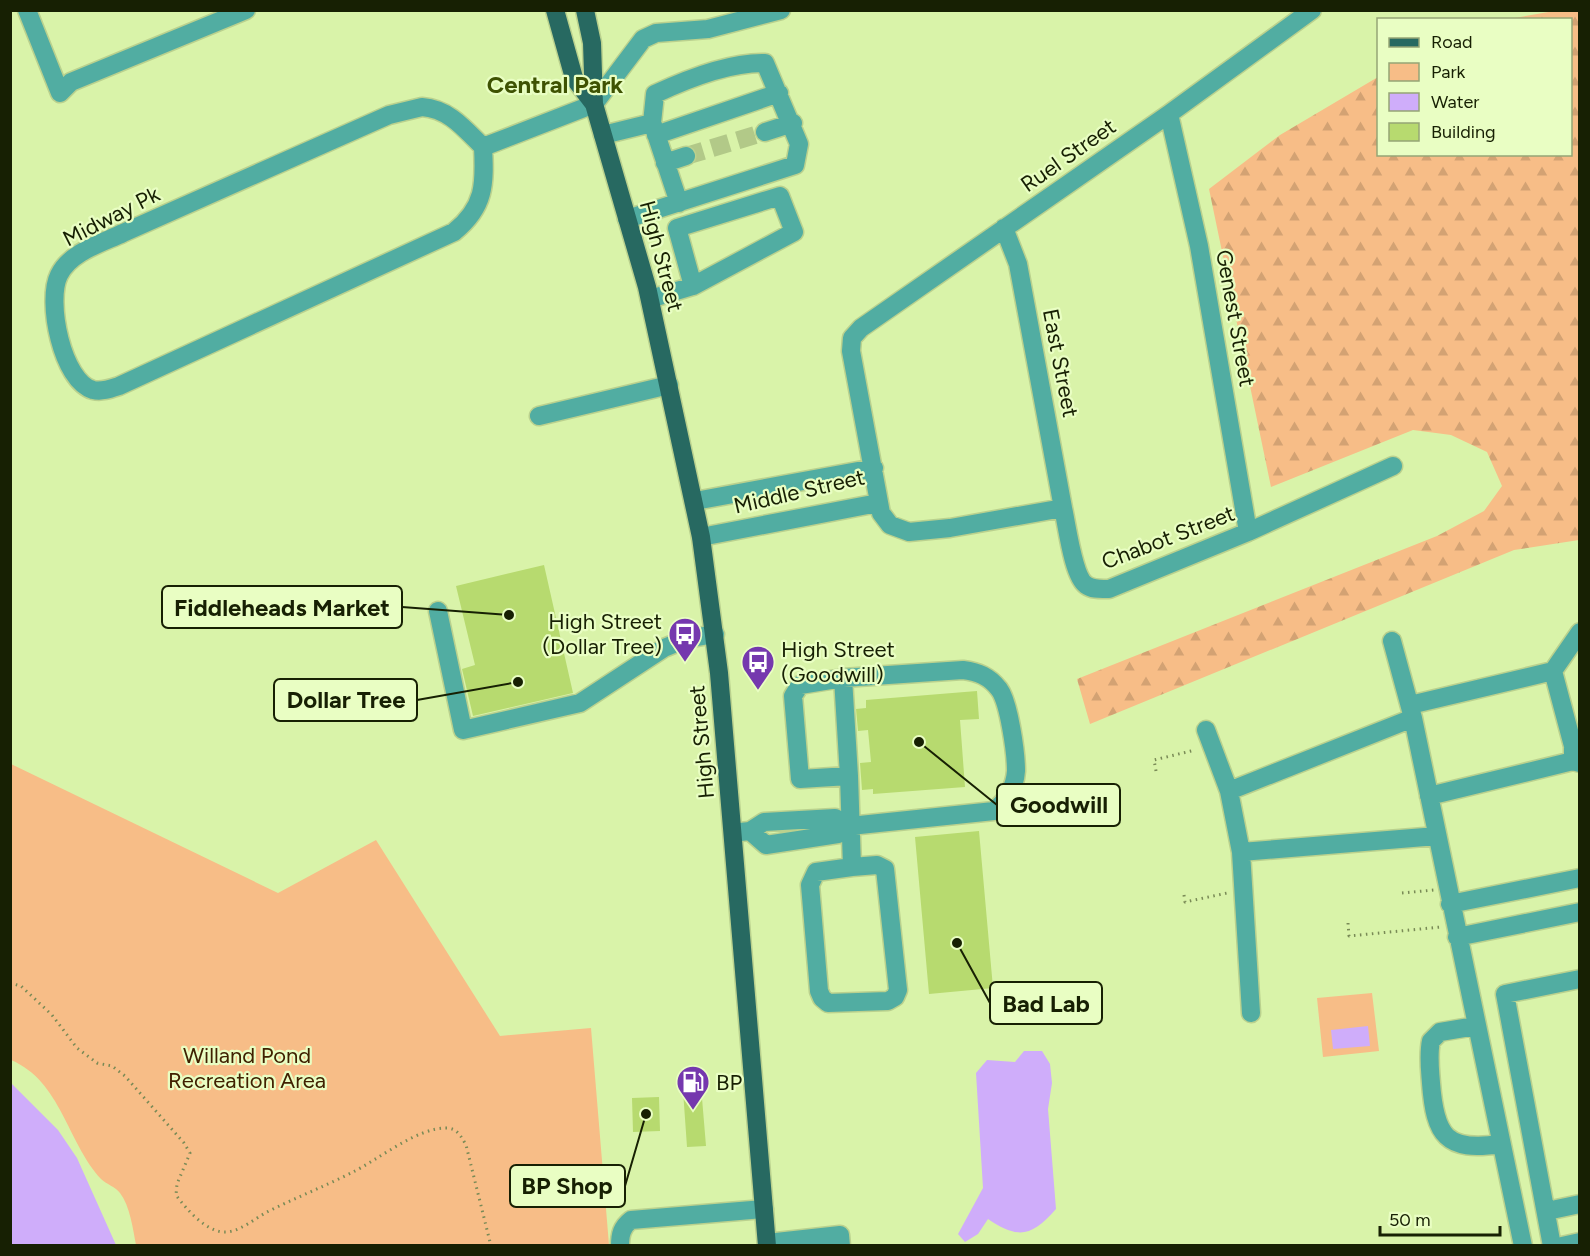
<svg xmlns="http://www.w3.org/2000/svg" width="1590" height="1256" font-family="Figtree,sans-serif">
<style>
.forest{fill:url(#forest-firs)}
.green{fill:#f7bd87}
.water{fill:#cfadfa}
.building{fill:#b7da6f}
.lines{fill:none;stroke-linecap:round;stroke-linejoin:round}
.minor-tunnel{stroke:#b2c988;stroke-width:18;stroke-dasharray:18 9;stroke-linecap:butt}
.minor-casing{stroke:#bad18e;stroke-width:21}
.major-casing{stroke:#bad18e;stroke-width:21}
.path{stroke:#798a56;stroke-width:3;stroke-dasharray:1.5 4.5;stroke-linecap:butt}
.minor{stroke:#51ada2;stroke-width:18}
.major{stroke:#276961;stroke-width:18}
.labels{text-anchor:middle;stroke-width:4.5;stroke-linejoin:round;paint-order:stroke}
.street-label{font-size:22px;fill:#172003;stroke:#e9fec3}
.poi-label{font-size:22px;fill:#172003;stroke:#e9fec3;text-anchor:start}
.park-label{font-size:22px;fill:#402000;stroke:#e9fec3}
.neighbourhood-label{font-size:24px;font-weight:bold;fill:#3e5202;stroke:#e9fec3}
.leader{fill:none;stroke:#172003;stroke-width:2}
.callout-dot{fill:#172003;stroke:#e9fec3;stroke-width:2}
.callout{fill:#e9fec3;stroke:#172003;stroke-width:2}
.callout-label{font-size:24px;text-anchor:middle;font-weight:bold;fill:#172003}
</style>
<defs>
<pattern id="forest-firs" width="22" height="20" patternUnits="userSpaceOnUse" patternTransform="scale(1.5)"><rect width="22" height="20" fill="#f7bd87"/><path d="M5 1l3.5 6h-7zM16 11l3.5 6h-7z" fill="#d3a273"/></pattern>
</defs>
<rect width="100%" height="100%" fill="#d9f3a9"/>
<path class="forest" d="M1560,10L1580,11L1579,540L1514,550L1090,724L1077,679L1437,536L1484,511L1502,486L1487,452L1451,435L1413,430L1271,487L1209,189L1280,135L1378,77V154H1570V20L1509,19Z"/>
<path class="green" d="M11,764L278,893L376,840L500,1036L591,1028L609,1245H136C133,1229 130,1206 120,1193C116,1187 106,1184 101,1179C67,1142 61,1081 11,1060Z
M1372,993L1379,1051L1323,1057L1317,998Z"/>
<path class="water" d="M1368,1026L1370,1046L1333,1049L1331,1030Z
M1024,1051H1042L1050,1064L1052,1083L1048,1109L1056,1209C1032,1236 1019,1240 988,1219L978,1234L965,1242L958,1234L983,1188L976,1073L987,1060L1015,1062Z
M10,1082L58,1130L77,1158L116,1245H11Z"/>
<path class="building" d="M544,565L573,693L473,716L462,669L475,665L456,586Z
M977,691L979,719L960,720L965,787L873,794V789L862,790L860,763L871,762L868,730L858,731L856,709L866,708V700Z
M979,831L993,988L929,994L915,837Z
M700,1074L706,1146L687,1147L682,1076Z
M659,1097L660,1131L633,1132L632,1098Z"/>
<g class="lines">
<path class="minor-tunnel" d="M686,156L765,132"/>
<g class="minor-casing">
<path id="minor" d="M27,10L60,93L71,82L246,10
M1312,10L1169,114L861,328L852,338L851,351L881,513L890,525L909,532L950,528L1063,508C1067,525 1073,576 1086,585C1093,590 1101,589 1109,589L1248,532L1393,466
M422,107C449,109 464,128 483,147C485,184 485,207 454,232L119,386C110,389 102,392 93,390C62,381 46,301 59,275C70,252 102,243 123,233L389,115Z
M1169,114L1199,246L1248,532
M653,125L679,203
M765,132L793,123
M603,135L652,123L655,94C687,79 729,62 765,63L799,144L795,165L627,219
M656,135L779,93
M483,147L594,104L643,39L656,33L708,29L781,10
M665,163L686,156
M1004,228L1018,264L1063,508
M650,299L693,286L794,232L780,196L677,228L693,286
M539,416L669,385
M695,501L874,468
M701,537L878,503
M438,611L463,730L580,703L664,648L686,639L715,634
M1580,632L1553,671L1573,746V761L1580,763
M1392,641L1413,718L1523,1246
M843,678L849,776
M1410,705L1553,671
M1206,730L1229,791L1241,852L1251,1013
M1229,791L1413,718
M1429,796L1573,761
M750,831L766,845L838,834L850,826L994,811C1006,801 1015,787 1016,771C1016,753 1009,702 999,689C989,676 978,672 963,670L843,678L800,685L793,696L800,779L849,776L852,867L877,865L885,869L898,990L895,997L888,1001L828,1003L822,998L819,991L810,885L816,872L852,867
M740,832L750,831L764,822L835,818L850,826
M1241,852L1437,836
M1450,904L1580,878
M1457,937L1580,912
M1476,1026L1440,1032L1431,1041C1428,1055 1430,1069 1431,1083C1435,1136 1446,1152 1500,1144
M1547,1211L1580,1204
M767,1243L840,1235L841,1246
M620,1246C620,1234 622,1227 631,1220L764,1209
M1552,1246L1505,994L1580,979
M1562,1246L1580,1242"/>
</g>
<g class="major-casing">
<path id="major" d="M555,10L574,78L594,104
M585,10L592,43L594,104L647,287L701,537L719,673L767,1246"/>
</g>
<path class="path" d="M1156,771L1154,760L1195,750
M1402,893L1434,890
M1184,895L1185,902L1227,893
M1348,923L1349,936L1441,927
M10,983L21,986L52,1015L77,1048L97,1063L112,1066L125,1076L184,1143L190,1153L177,1184L176,1195C186,1209 207,1233 226,1232C241,1231 254,1219 267,1212C295,1198 323,1187 351,1173C378,1160 416,1128 446,1128C457,1128 461,1136 466,1145L491,1246"/>
<use href="#minor" class="minor"/>
<use href="#major" class="major"/>
</g>
<defs>
<g id="bus-pin" transform="scale(1.725)"><path d="M0 17L-7.5 6A9.5 9.5 0 1 1 7.5 6Z" fill="#7538ae" stroke="#e9fec3"/><path d="M-5-6H5V4H4V6H2V4H-2V6H-4V4H-5ZM-3.5-4V0h7V-4ZM-3.5 1.2v1.5H-2V1.2ZM2 1.2v1.5H3.5V1.2Z" fill="#fff"/></g>
<g id="fuel-pin" transform="scale(1.725)"><path d="M0 17L-7.5 6A9.5 9.5 0 1 1 7.5 6Z" fill="#7538ae" stroke="#e9fec3"/><path d="M-5.5-6h7V0h2V4h1.3V-2.5L3-4.5l.8-.8L6-3V5H2.5V1h-1V6h-7ZM-4.2-4.7v3.2H.2V-4.7Z" fill="#fff"/></g>
</defs>
<g fill-rule="evenodd">
<use href="#bus-pin" x="685" y="634"/>
<use href="#bus-pin" x="758" y="662"/>
<use href="#fuel-pin" x="693" y="1082"/>
</g>
<g class="labels">
<g class="street-label">
<text transform="translate(1068 155) rotate(-35)" y="8">Ruel Street</text>
<text transform="translate(111 216) rotate(-27)" y="8">Midway Pk</text>
<text transform="translate(662 256) rotate(75)" y="8">High Street</text>
<text transform="translate(1236 318) rotate(80)" y="8">Genest Street</text>
<text transform="translate(1061 363) rotate(79)" y="8">East Street</text>
<text transform="translate(799 491) rotate(-13)" y="8">Middle Street</text>
<text transform="translate(1168 537) rotate(-21)" y="8">Chabot Street</text>
<text transform="translate(701 742) rotate(-95)" y="8">High Street</text>
</g>
<g class="poi-label">
<text x="662" y="629" text-anchor="end">High Street<tspan x="662" dy="25">(Dollar Tree)</tspan></text>
<text x="781" y="657">High Street<tspan x="781" dy="25">(Goodwill)</tspan></text>
<text x="716" y="1090">BP</text>
</g>
<g class="park-label">
<text x="247" y="1063">Willand Pond<tspan x="247" dy="25">Recreation Area</tspan></text>
</g>
<g class="neighbourhood-label">
<text x="555" y="93">Central Park</text>
</g>
</g>
<path class="leader" d="M509 615L402 607M518 682L417 700M919 742L997 805M957 943L990 1003M646 1114L625 1186"/>
<g class="callout-dot">
<circle cx="509" cy="615" r="6"/>
<circle cx="518" cy="682" r="6"/>
<circle cx="919" cy="742" r="6"/>
<circle cx="957" cy="943" r="6"/>
<circle cx="646" cy="1114" r="6"/>
</g>
<g class="callout">
<rect x="162" y="586" width="240" height="42" rx="6"/>
<rect x="274" y="679" width="143" height="42" rx="6"/>
<rect x="997" y="784" width="123" height="42" rx="6"/>
<rect x="990" y="982" width="112" height="42" rx="6"/>
<rect x="510" y="1165" width="115" height="42" rx="6"/>
</g>
<g class="callout-label">
<text x="282" y="616">Fiddleheads Market</text>
<text x="346" y="708">Dollar Tree</text>
<text x="1059" y="813">Goodwill</text>
<text x="1046" y="1012">Bad Lab</text>
<text x="567" y="1194">BP Shop</text>
</g>
<rect width="1590" height="1256" fill="none" stroke="#172003" stroke-width="24"/>
<rect x="1377" y="18" width="195" height="138" fill="#e9fec3" stroke="#95a576" stroke-width="1.5"/>
<rect x="1389" y="38" width="30" height="9" fill="#276961" stroke="#95a576" stroke-width="1.5"/>
<text x="1431" y="48" font-size="18" fill="#172003">Road</text>
<rect x="1389" y="63" width="30" height="18" fill="#f7bd87" stroke="#95a576" stroke-width="1.5"/>
<text x="1431" y="78" font-size="18" fill="#172003">Park</text>
<rect x="1389" y="93" width="30" height="18" fill="#cfadfa" stroke="#95a576" stroke-width="1.5"/>
<text x="1431" y="108" font-size="18" fill="#172003">Water</text>
<rect x="1389" y="123" width="30" height="18" fill="#b7da6f" stroke="#95a576" stroke-width="1.5"/>
<text x="1431" y="138" font-size="18" fill="#172003">Building</text>
<path d="M1380 1226v9h120v-9" fill="none" stroke="#172003" stroke-width="3"/>
<text x="1389" y="1226" font-size="18" fill="#172003" stroke="#e9fec3" stroke-width="4.5" paint-order="stroke">50 m</text>
</svg>
